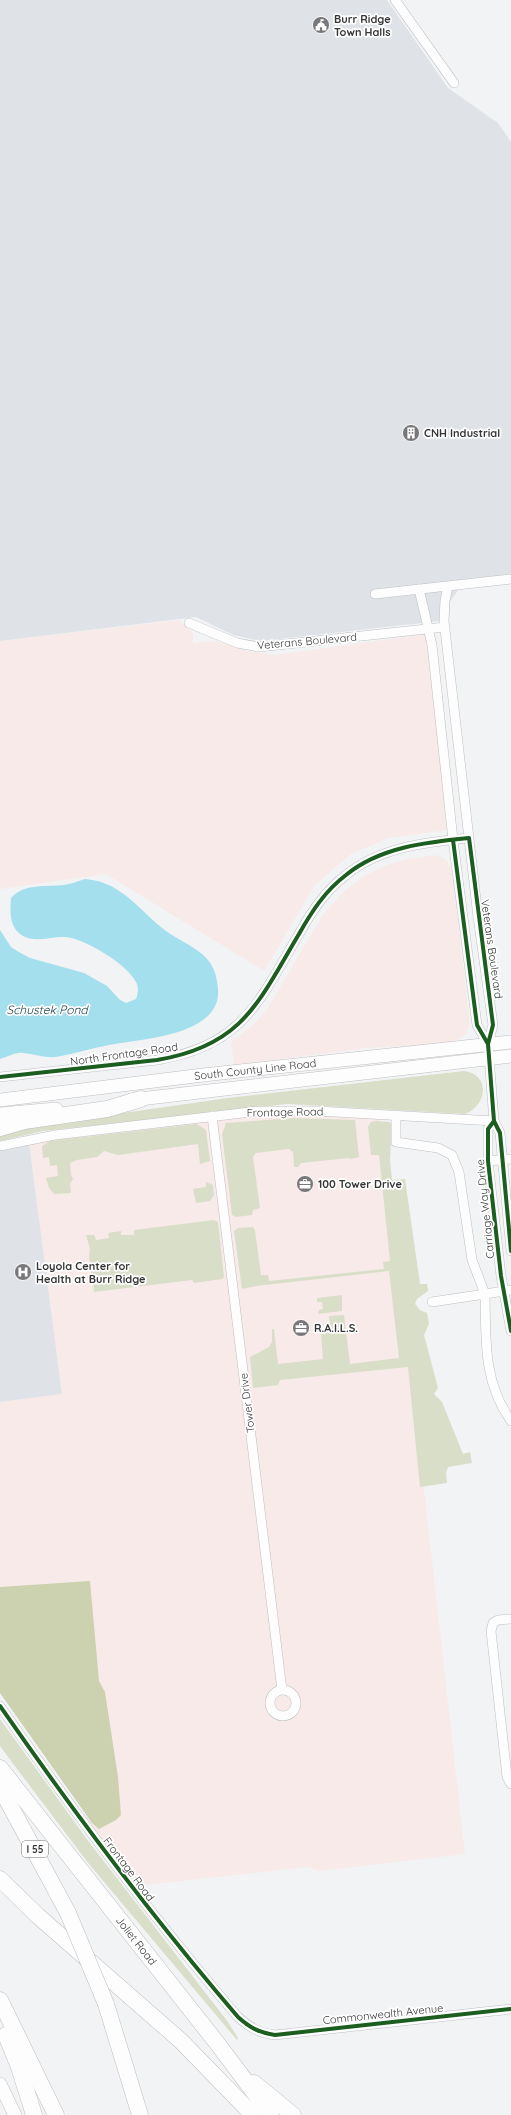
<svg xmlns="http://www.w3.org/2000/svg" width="511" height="2115" font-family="Quicksand,sans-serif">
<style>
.commercial{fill:#f8eae9}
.built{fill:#dfe3e8}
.green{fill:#d9dec8}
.forest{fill:#ccd1af}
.water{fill:#a3dfed}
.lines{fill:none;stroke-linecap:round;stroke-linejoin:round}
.street-casing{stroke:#bebfc0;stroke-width:10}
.secondary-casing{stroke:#bebfc0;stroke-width:14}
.highway-casing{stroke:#bebfc0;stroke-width:17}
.street{stroke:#fdfdfe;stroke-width:9}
.secondary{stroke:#fdfdfe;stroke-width:13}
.highway{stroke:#fdfdfe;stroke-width:16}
.highway-bridge-casing{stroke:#bebfc0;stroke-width:17;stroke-linecap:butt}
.highway-bridge{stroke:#fdfdfe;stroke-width:16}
.cycleway-casing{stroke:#fff;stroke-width:6}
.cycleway{stroke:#1b5e20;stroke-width:4}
.labels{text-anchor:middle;stroke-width:3.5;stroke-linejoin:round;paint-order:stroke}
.shield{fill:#fff;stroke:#727273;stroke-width:1}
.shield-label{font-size:10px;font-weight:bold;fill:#363637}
.poi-label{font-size:11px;font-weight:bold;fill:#363637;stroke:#fff;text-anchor:start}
.street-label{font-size:11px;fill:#363637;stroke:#fff}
.water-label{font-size:12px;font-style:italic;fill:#143d45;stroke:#fff}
</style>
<rect width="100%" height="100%" fill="#f2f3f5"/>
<path class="commercial" d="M179,620L193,633V643L216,641L242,650L274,655L427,634L447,830L388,838L351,854L315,885L264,971L106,874L0,889V641Z
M435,855L446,859L452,870L469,1016V1027L465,1035L460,1039L444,1044L366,1048L234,1065L231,1042L252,1026L266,1011L322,916L344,891L366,875L387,865L408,859Z
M299,1114L380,1119L386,1152L465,1854L319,1871L308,1867L136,1886L82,1816L115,1813L0,1594V1402L62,1394L29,1143L194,1122Z"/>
<path class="built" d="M0,0H387L448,88L498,123L511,142V584L459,589L450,602L449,620L261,641L233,635L196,617L0,641Z
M29,1143L62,1394L0,1402V1150Z"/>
<path class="green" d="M464,1071C490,1074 488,1105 465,1114L288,1104L43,1131L0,1141V1134L25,1127L228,1098Z
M293,1118L355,1120L359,1157L351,1159L349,1158L301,1163L298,1167H294L293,1152L289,1149L256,1153L253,1157L260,1208L253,1210L252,1215L236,1217L232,1215L222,1134L226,1123Z
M376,1121L390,1122L392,1126L390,1160L392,1180L405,1179L420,1284H427L428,1291L417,1299L415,1304L420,1310L427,1313L429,1324L424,1335L438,1388L434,1394L442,1402L463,1454L470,1452L472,1463L448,1467L446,1473L447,1483L420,1487L408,1367L280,1380L278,1385L253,1388L250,1357L269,1347L272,1342V1329H274L278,1364L323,1359L321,1333L331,1332L329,1316L344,1315L350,1364L399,1358L389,1271L256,1286L242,1289L234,1231L238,1228L253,1227L255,1230L261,1275H268L269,1281L384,1269L383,1262L390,1261L379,1155H371L368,1127L371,1122Z
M197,1124L206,1130L210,1161L200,1164L198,1144L118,1155L104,1151L97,1157L77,1160L70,1163L71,1175L73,1179L70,1184L71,1193L54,1194L49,1188L46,1178L58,1176L57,1165L50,1166L49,1157L43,1158L42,1146L50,1141Z
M206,1182L213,1185L214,1195L210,1201L196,1203L193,1189L206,1187Z
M214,1220L218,1222L224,1277L222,1279L194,1283L192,1280L94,1292L89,1257L90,1249L86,1235H94L96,1240L109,1238L108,1233L121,1231V1235H134V1230Z
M342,1295V1311L318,1314L319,1310L323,1309L322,1302H317V1298Z
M0,1719L89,1842L228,2022L238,2038L237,2040L89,1864L11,1761L0,1746Z"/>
<path class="forest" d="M90,1581L99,1681L105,1692L118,1777L121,1815L116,1820L99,1829L92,1823L0,1693V1587Z"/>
<path class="water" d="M85,879C127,882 143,919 177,938C201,952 216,959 218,989C222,1036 140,1039 109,1045C92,1048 74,1054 56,1057C44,1058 35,1054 23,1053C16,1052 7,1057 0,1059V930L11,947L17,951L30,958L84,973L107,986L120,1000L126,1003L136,999C138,994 139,987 136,982C127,964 84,938 65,937C52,936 35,943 23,936C9,928 10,912 11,898C24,883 45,887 64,885C71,884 78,881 85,879Z"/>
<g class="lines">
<g class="street-casing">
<path id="street" d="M395,0L454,83
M448,586L445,601L444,621L478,917L493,1025L488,1044L494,1121
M419,589L432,645L453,840L477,1025L488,1044
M375,594L511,579
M189,623L237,643L259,647L445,627
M0,1077L157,1060C243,1046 259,1001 299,934C312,911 325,891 346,875C380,847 427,842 469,838
M212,1116L282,1690
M396,1116V1142L438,1148L452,1155L459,1172L472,1260L485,1294L511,1290
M494,1121L488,1129V1161L501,1276L511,1331
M494,1121L500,1133L511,1251
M0,1146L55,1135L259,1111H317L494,1121
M488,1161L511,1159
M432,1302L485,1294C486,1340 483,1382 511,1421
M511,1619L498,1620L493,1623L491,1631L507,1777L511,1784
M270 1703a13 13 0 1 1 26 0a13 13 0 1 1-26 0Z
M0,1706C75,1814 153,1918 238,2017C250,2028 260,2033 275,2035L511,2009"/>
</g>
<g class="secondary-casing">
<g id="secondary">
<path id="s1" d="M0,1100L203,1075L511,1042"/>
<path d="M131,1100L511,1056"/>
<path d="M0,1114L56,1109"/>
<path d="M0,2084L15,2115"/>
</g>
</g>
<g class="highway-casing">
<g id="highway">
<path d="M0,1128L24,1121L107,1109L141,1099"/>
<path id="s2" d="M0,1768L217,2043L271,2115"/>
<path d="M0,1787L68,1913"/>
<path d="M0,1879L38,1916L181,2041L253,2115"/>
<path d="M0,2000L56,2115"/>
<path d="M106,2004L140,2115"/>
<path d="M6,2035L19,2067L34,2115"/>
<path d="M254,2083L293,2115"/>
</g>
</g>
<use href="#street" class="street"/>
<use href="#secondary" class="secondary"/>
<use href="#highway" class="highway"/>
<g class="highway-bridge-casing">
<path id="highway-bridge" d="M68,1913L106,2004"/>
</g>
<use href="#highway-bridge" class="highway-bridge"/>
<g class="cycleway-casing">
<path id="cycleway" d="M453,840L477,1025L488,1044
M0,1077L157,1060C243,1046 259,1001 299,934C312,911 325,891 346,875C380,847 427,842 469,838L493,1025L488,1044L494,1121
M494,1121L488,1129V1161L501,1276L511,1331
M494,1121L500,1133L511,1251
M0,1706C75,1814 153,1918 238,2017C250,2028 260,2033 275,2035L511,2009"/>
</g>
<use href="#cycleway" class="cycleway"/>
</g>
<defs>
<g id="civic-disc" transform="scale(0.9)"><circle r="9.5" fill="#78787a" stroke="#fff"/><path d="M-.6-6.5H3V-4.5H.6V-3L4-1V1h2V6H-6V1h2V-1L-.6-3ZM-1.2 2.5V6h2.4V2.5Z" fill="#fff"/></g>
<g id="building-disc" transform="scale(0.9)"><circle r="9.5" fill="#78787a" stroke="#fff"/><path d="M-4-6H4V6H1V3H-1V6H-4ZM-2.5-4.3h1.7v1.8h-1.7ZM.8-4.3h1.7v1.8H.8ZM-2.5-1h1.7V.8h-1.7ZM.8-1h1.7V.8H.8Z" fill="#fff"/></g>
<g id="office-disc" transform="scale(0.9)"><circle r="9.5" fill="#78787a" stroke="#fff"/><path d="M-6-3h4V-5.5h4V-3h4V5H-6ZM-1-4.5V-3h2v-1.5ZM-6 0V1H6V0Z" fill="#fff"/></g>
<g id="hospital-disc" transform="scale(0.9)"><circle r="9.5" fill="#78787a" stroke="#fff"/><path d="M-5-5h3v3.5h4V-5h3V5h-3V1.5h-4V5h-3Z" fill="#fff"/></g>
</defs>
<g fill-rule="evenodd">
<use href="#civic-disc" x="321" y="25"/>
<use href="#building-disc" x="411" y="433"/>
<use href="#office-disc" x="305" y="1184"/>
<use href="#hospital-disc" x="23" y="1272"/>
<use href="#office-disc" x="301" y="1328"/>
</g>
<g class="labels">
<rect class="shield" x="22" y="1841" width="26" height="16" rx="3"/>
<g class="shield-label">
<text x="35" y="1853">I 55</text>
</g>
<g class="poi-label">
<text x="334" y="23">Burr Ridge<tspan x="334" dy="13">Town Halls</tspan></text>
<text x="424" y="437">CNH Industrial</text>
<text x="318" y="1188">100 Tower Drive</text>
<text x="36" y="1270">Loyola Center for<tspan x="36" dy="13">Health at Burr Ridge</tspan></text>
<text x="314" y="1332">R.A.I.L.S.</text>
</g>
<g class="street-label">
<text transform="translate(307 641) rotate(-5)" y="4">Veterans Boulevard</text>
<text transform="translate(492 949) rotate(82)" y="4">Veterans Boulevard</text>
<text transform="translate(124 1054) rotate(-8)" y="4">North Frontage Road</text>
<text dy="4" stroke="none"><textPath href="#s1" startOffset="257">South County Line Road</textPath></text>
<text transform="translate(285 1112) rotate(-1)" y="4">Frontage Road</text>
<text transform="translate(485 1209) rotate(-96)" y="4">Carriage Way Drive</text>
<text transform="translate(247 1403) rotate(-97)" y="4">Tower Drive</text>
<text transform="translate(129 1869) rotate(53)" y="4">Frontage Road</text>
<text dy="4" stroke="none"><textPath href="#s2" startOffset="220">Joliet Road</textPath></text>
<text transform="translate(383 2014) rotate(-6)" y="4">Commonwealth Avenue</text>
</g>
<g class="water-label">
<text x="47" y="1014">Schustek Pond</text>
</g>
</g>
</svg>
